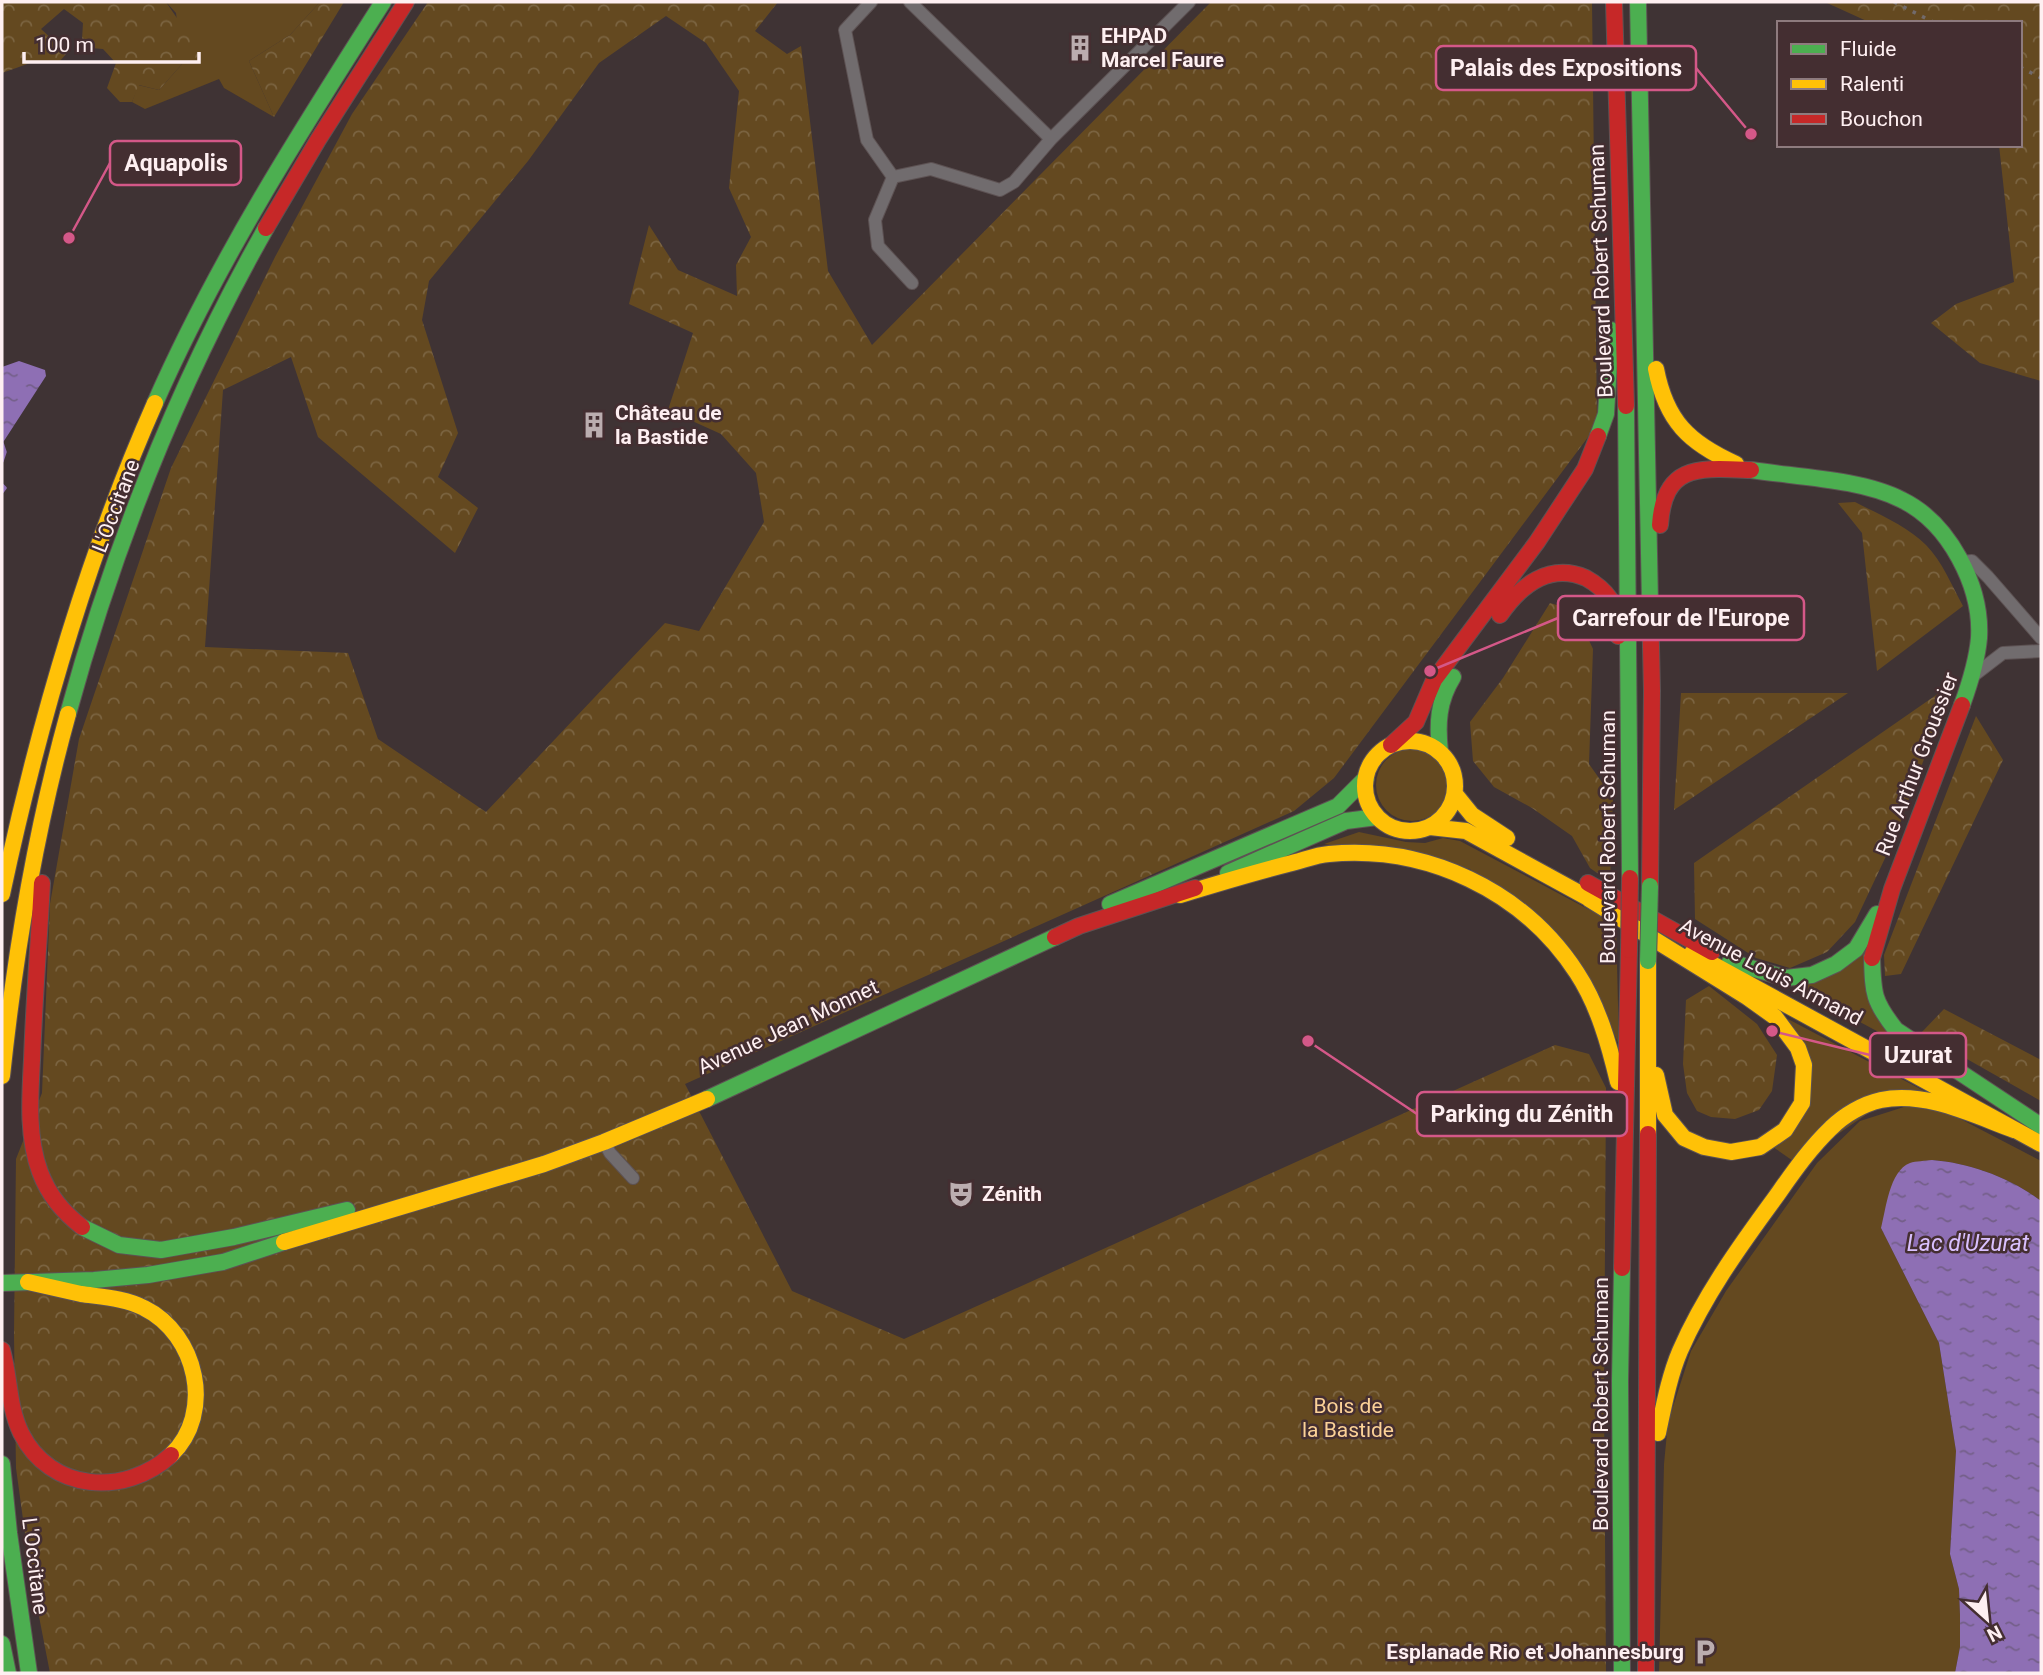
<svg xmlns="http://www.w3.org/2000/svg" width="2043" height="1675" font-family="Roboto,sans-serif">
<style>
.grass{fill:#644920}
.forest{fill:url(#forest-crowns);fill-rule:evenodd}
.water{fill:url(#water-ripples)}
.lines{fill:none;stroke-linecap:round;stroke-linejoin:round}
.stream{stroke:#8e6fb4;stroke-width:3.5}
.street-casing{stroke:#5d5253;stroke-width:14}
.fast-casing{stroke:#5d5253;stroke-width:18}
.slow-casing{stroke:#5d5253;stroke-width:18}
.jam-casing{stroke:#5d5253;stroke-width:18}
.street{stroke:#716c6e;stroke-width:12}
.fast{stroke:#4caf50;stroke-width:16}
.slow{stroke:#ffc107;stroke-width:16}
.jam{stroke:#c62828;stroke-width:16}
.rail{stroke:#726a6b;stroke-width:3.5;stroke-dasharray:3.5 7;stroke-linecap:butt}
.fast-bridge-casing{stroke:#5d5253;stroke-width:18;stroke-linecap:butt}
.jam-bridge-casing{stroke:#5d5253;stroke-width:18;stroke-linecap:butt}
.fast-bridge{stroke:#4caf50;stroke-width:16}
.jam-bridge{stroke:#c62828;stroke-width:16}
.labels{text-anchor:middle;stroke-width:5;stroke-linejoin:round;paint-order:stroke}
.poi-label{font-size:21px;font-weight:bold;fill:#feeff1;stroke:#442e31;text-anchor:start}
.street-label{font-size:21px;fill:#feeff1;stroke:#442e31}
.park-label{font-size:21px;fill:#fbd197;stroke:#442e31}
.water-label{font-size:23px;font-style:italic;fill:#d9c0fe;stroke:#442e31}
.leader{fill:none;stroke:#d45888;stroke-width:2.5}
.callout-dot{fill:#d45888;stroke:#442e31;stroke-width:2.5}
.callout{fill:#442e31;stroke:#d45888;stroke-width:2.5}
.callout-label{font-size:23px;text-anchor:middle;font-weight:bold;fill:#feeff1}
</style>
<defs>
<pattern id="forest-crowns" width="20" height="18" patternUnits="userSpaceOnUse" patternTransform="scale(1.75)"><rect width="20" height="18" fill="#644920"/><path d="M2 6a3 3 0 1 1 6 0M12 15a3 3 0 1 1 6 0" fill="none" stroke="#7b6441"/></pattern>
<pattern id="water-ripples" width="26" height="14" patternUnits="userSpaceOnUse" patternTransform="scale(1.75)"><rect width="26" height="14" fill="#8e6fb4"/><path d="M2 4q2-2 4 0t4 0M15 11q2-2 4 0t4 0" fill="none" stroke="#745f89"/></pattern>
</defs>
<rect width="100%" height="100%" fill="#3f3334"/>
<path class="grass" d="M166,2H320L290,35L249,61L274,117L224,88L219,79L145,109L132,102L138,85L159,90L182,64L176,13Z
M1376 785a36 36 0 1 1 72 0a36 36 0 1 1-72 0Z
M1359,832L1406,842L1425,843L1443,838L1460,841L1616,924L1619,1045L1590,979L1470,869L1324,844Z
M1869,942L1865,978L1916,1052L1787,983Z
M1788,1019L1928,1093L1899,1092L1796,1163L1773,1147L1807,1105Z
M1907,1106L1949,1113L2041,1161V1201C2011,1178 1970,1163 1932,1160L1881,1228L1939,1343L1956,1451L1950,1554L1959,1589L1960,1615V1647L1955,1673H1659L1664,1464L1668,1422L1691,1351L1726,1291L1817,1163L1860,1121Z"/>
<path class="forest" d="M2,2H166L202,55L182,64L159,90L139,85L132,102H120L107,88L116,63L103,49L91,48L82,40L83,23L64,9L41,29L67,53L58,63L33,62L2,73Z
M320,2H344L274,117L249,61L290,35Z
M428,2H778L755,31L787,54L801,46L828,271L872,345L1211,2H1592L1597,425L1334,778L1294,811L685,1084L792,1291L904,1339L1555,1045L1589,1054L1606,1088L1604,1401L1606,1673H50L30,1570L16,1468L14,1335L16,1159L42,1093L50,904L79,739L171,468L275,257L352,114ZM666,16L706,43L739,91L729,188L751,237L736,265L737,296L678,270L649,225L629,304L693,333L668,410L721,434L756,473L764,522L699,631L665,623L486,812L378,739L348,653L205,647L223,390L291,357L318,437L455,553L478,508L438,477L458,433L422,320L429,281L528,161L599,63Z
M1825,2H2041V381L1980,363L1931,323L1956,304L2014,282L1999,145H2020V23H1871Z
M1855,502C1878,514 1907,526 1926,545C1942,561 1952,586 1963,606L1877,671L1862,533L1838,503Z
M1550,603L1567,608L1580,621L1593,649L1589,764L1613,798L1610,882L1590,868L1572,836L1532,808L1494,787L1473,761L1470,722L1503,678Z
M1952,684L1895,837L1855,922L1827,952L1790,968L1756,958L1695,919L1694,863Z
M1681,693H1848L1674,810Z
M1976,716L2003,760L1901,974L1885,976L1884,955Z
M1709,986L1757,1024L1777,1055L1772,1091L1759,1110L1735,1119L1711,1117L1697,1111L1687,1093L1683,1064L1686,1000Z
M1944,1009L2041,1060V1101L1921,1033Z"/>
<path class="water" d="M19,361L45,370L46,376L2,444V367Z
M1932,1160C1970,1163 2011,1178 2041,1201V1673H1955L1960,1647V1615L1959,1589L1950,1554L1956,1451L1939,1343L1881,1228C1886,1210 1889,1171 1910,1163C1916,1161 1925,1161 1932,1160Z"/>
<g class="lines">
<path class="stream" d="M2,461L5,452L2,443
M2,485L5,488L2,492"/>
<g class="street-casing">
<path id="street" d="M871,2L845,30L867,140L893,177
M910,2L1051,139
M912,283L878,246L875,220L893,177L931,169L1000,190L1014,182L1051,139L1189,2
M1961,562L1972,561L1988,577L2041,638
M1973,676L2003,653L2041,651
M604,1142L610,1153L633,1178"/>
</g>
<g class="fast-casing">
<path id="fast" d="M1638,2L1650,603
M155,403C217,262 300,132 383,2
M1626,406L1630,878
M1598,436L1606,414L1611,330
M1751,470C1796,477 1862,479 1902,500C1949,523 1982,586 1979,638C1977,661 1970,683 1962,705
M68,714C114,546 180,380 266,228
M1440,752C1437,724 1438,701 1453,677
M1228,873L1346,821L1377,817
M1110,904L1338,806L1366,778
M1872,958C1873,993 1873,1001 1896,1030L2041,1126
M1730,962L1786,978L1812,975L1836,964L1856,949L1877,914
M707,1099L1055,937
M82,1227L119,1245L161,1250L234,1237L347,1210
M2,1283L94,1280L148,1275L223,1262L284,1242
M2,1464L9,1533L29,1673
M2,1644L8,1673
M1622,1673L1620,1381L1622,1268"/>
</g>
<g class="slow-casing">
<path id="slow" d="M1656,369C1666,421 1689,443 1736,464
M1365 786a45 45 0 1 1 90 0a45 45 0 1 1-90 0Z
M1455,794L1472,815L1507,838
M1430,827L1466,831L1601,905
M2,894C38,726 85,561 155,403
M1180,895C1216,884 1252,873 1288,864C1302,861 1315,855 1329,854C1426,845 1523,890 1577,973C1598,1005 1609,1044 1618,1082
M1589,899L1747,997L1775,1017L1798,1048L1804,1065L1802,1103L1785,1130L1760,1147L1731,1152L1704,1147L1684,1138L1665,1115L1656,1075
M1692,953L2041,1144
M2,1076C15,953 35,833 68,714
M1648,1134V961
M284,1242L544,1164L604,1142L707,1099
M28,1282C46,1286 63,1290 81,1294C102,1297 125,1298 144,1308C197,1334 215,1413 171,1455
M1658,1433C1664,1405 1669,1377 1680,1351C1704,1296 1739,1247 1775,1198C1792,1174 1809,1149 1831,1128C1844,1115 1863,1104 1881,1100C1926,1091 1973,1115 2014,1130"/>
</g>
<g class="jam-casing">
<path id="jam" d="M1614,2L1626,406
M266,228L318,140L406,2
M1660,525C1664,463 1700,468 1751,470
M1500,615C1520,586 1549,562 1586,578C1595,583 1604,590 1610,599C1616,610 1616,624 1618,636
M1391,745L1416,722L1434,680L1537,542L1585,469L1598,436
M42,883C39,942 34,1001 32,1060C30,1097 27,1137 40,1172C49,1196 63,1212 82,1227
M1588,883L1712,952
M1650,886L1652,691L1650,603
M1055,937L1079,926L1195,888
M1872,958L1892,889L1962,705
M1622,1268L1629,950
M2,1350C10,1378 8,1406 21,1433C50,1492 125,1497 171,1455
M1646,1673L1648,1134"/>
</g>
<use href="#street" class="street"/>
<use href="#fast" class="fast"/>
<use href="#slow" class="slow"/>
<use href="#jam" class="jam"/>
<path class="rail" d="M1894,2L1935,23
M2020,67L2041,78"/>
<g class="fast-bridge-casing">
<path id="fast-bridge" d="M1648,961L1650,886"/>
</g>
<g class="jam-bridge-casing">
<path id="jam-bridge" d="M1629,950L1630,878"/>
</g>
<use href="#fast-bridge" class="fast-bridge"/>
<use href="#jam-bridge" class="jam-bridge"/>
</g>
<defs>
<g id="building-bare" transform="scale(2.1)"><path d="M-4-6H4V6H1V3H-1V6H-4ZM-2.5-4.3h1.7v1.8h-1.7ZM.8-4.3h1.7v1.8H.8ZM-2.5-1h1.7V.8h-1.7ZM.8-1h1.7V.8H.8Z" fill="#bbadaf" stroke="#442e31" stroke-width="2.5" paint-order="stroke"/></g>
<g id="theatre-bare" transform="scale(2.1)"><path d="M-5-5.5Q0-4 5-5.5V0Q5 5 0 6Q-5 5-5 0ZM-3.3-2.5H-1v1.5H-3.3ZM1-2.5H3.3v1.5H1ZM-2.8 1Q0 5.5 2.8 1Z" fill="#bbadaf" stroke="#442e31" stroke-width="2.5" paint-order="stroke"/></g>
<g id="parking-bare" transform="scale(2.1)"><path d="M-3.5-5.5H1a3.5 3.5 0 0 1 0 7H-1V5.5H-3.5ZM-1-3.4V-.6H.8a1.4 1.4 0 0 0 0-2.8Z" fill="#bbadaf" stroke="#442e31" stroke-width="2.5" paint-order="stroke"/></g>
</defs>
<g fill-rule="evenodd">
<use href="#building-bare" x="1080" y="48"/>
<use href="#building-bare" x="594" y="425"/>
<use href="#theatre-bare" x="961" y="1194"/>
<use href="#parking-bare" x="1705" y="1652"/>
</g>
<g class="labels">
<g class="poi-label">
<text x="1101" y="43">EHPAD<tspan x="1101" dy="24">Marcel Faure</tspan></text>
<text x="615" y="420">Château de<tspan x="615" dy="24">la Bastide</tspan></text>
<text x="982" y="1201">Zénith</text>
<text x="1684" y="1659" text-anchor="end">Esplanade Rio et Johannesburg</text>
</g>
<g class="street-label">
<text transform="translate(1601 271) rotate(-92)" y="7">Boulevard Robert Schuman</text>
<text transform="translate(116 506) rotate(-69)" y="7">L'Occitane</text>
<text transform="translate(1917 764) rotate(-69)" y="7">Rue Arthur Groussier</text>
<text transform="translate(1608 837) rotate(-90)" y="7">Boulevard Robert Schuman</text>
<text transform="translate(1771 972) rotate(28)" y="7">Avenue Louis Armand</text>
<text transform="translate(788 1027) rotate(-25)" y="7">Avenue Jean Monnet</text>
<text transform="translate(1601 1404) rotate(-90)" y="7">Boulevard Robert Schuman</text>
<text transform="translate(35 1566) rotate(83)" y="7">L'Occitane</text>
</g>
<g class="park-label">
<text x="1348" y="1413">Bois de<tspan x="1348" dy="24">la Bastide</tspan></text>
</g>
<g class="water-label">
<text x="1968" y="1251">Lac d'Uzurat</text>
</g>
</g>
<path class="leader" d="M1751 134L1696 68M69 238L110 163M1430 671L1558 618M1772 1031L1870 1055M1308 1041L1417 1114"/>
<g class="callout-dot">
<circle cx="1751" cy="134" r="7"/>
<circle cx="69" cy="238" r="7"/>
<circle cx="1430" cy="671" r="7"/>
<circle cx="1772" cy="1031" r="7"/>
<circle cx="1308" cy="1041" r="7"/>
</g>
<g class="callout">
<rect x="1436" y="46" width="260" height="44" rx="7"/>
<rect x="110" y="141" width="131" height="44" rx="7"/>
<rect x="1558" y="596" width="246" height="44" rx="7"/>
<rect x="1870" y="1033" width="96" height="44" rx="7"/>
<rect x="1417" y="1092" width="210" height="44" rx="7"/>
</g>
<g class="callout-label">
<text x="1566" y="76">Palais des Expositions</text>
<text x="176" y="171">Aquapolis</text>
<text x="1681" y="626">Carrefour de l'Europe</text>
<text x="1918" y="1063">Uzurat</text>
<text x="1522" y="1122">Parking du Zénith</text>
</g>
<rect width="2043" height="1675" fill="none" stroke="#feeff1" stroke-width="7"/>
<rect x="1777" y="21" width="245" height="126" fill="#442e31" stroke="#8e7b7e" stroke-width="2"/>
<rect x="1791" y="44" width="35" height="10" fill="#4caf50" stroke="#8e7b7e" stroke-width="2"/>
<text x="1840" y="56" font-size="21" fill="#feeff1">Fluide</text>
<rect x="1791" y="79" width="35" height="10" fill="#ffc107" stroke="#8e7b7e" stroke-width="2"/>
<text x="1840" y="91" font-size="21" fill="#feeff1">Ralenti</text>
<rect x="1791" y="114" width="35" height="10" fill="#c62828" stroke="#8e7b7e" stroke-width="2"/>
<text x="1840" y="126" font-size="21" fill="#feeff1">Bouchon</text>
<g transform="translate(1987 1619) rotate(153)" stroke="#442e31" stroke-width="5" paint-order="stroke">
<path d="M0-5L12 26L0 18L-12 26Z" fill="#feeff1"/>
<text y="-10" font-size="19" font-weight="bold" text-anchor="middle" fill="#feeff1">N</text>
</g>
<path d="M24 52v10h175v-10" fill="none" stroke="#feeff1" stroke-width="3.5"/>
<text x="35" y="52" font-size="21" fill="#feeff1" stroke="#442e31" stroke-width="5" paint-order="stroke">100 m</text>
</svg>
